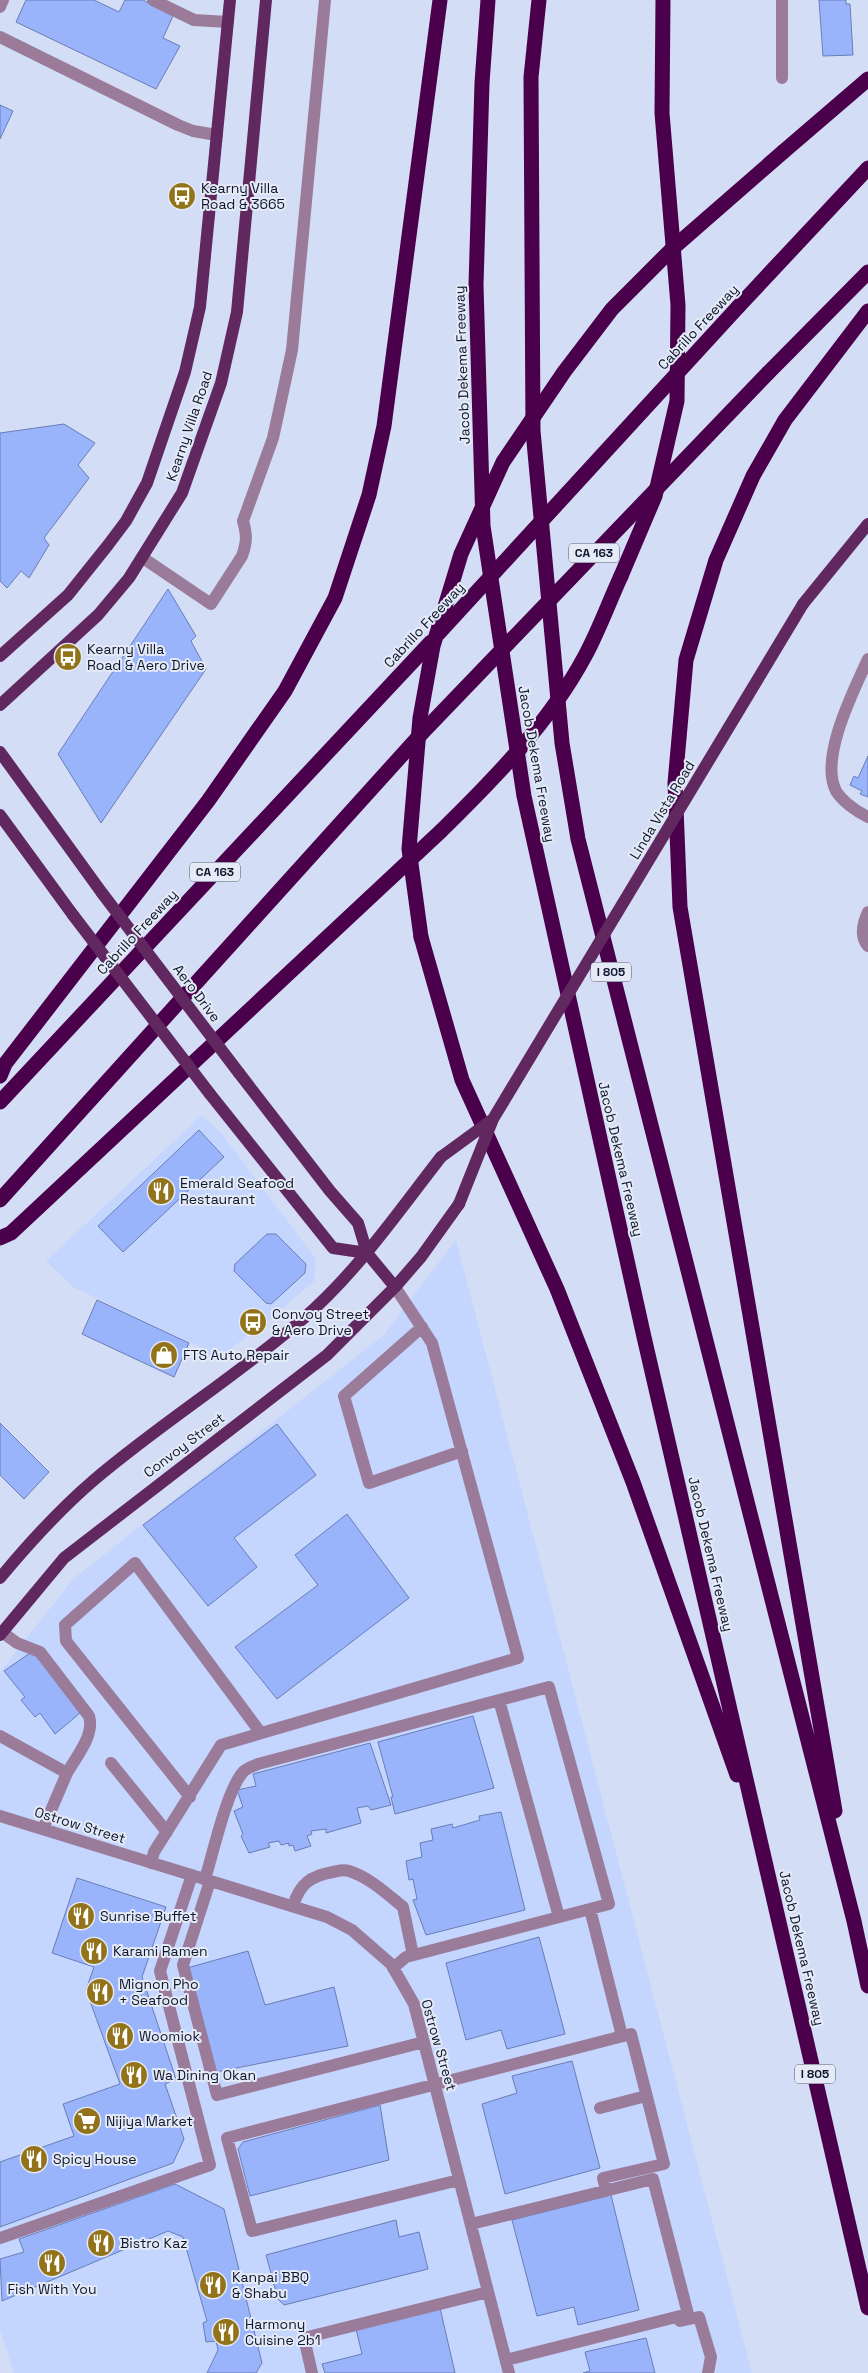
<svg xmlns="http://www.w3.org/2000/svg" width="868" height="2373" font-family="'Space Grotesk',sans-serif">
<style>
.built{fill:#c4d5fe}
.building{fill:#9ab4fb;stroke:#697db6}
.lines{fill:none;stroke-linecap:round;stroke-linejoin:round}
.minor{stroke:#9b7b9a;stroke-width:12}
.major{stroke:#612860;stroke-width:12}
.highway{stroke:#4a004b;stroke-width:15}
.major-bridge{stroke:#612860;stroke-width:12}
.highway-bridge{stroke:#4a004b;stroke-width:15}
.labels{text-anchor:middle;stroke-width:4;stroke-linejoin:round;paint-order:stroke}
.shield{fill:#e5eaf7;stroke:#4e5668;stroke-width:1}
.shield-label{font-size:12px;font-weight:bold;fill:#0e162b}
.poi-label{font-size:14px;fill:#0e162b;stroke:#e5eaf7;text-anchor:start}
.street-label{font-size:14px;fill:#0e162b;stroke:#e5eaf7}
</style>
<rect width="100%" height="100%" fill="#d3ddf6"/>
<path class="built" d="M202,1115L222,1134L316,1259L314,1281L275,1315L216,1360L198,1346L73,1287L46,1261Z
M456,1240L752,2373H14L0,2329V1672L73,1579L384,1335Z"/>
<path class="building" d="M26,0H94L119,12L125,0H143L173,16L163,38L180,46L156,89L16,22Z
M819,0H846V4H850L853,55L823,56Z
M0,105L13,111L0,139Z
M64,424L95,443L78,465L89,478L44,538L49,545L29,578L21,571L7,588L0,581V433Z
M168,589L196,636L191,641L206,669L101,823L58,754Z
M868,756V797L860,794L862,791L850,785L854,776L858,778Z
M199,1130L224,1157L123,1252L98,1226Z
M267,1234H276L306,1264L305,1273L271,1304L266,1303L234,1271L235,1264Z
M97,1300L189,1343L174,1377L82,1334Z
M0,1423L49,1472L24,1499L0,1475Z
M277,1424L316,1475L234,1538L257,1567L208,1606L143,1525Z
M347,1514L409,1598L277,1699L235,1647L318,1585L295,1555Z
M33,1651L80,1713L55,1734L40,1713L35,1717L21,1700L25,1697L4,1671Z
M473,1716L494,1788L395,1814L391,1797H393L378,1742Z
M370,1743L391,1805L371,1810L368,1806L357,1808L361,1823L326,1833V1829L311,1831L312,1834L307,1836L311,1846L295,1851L293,1845L289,1846V1843L281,1845L279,1841L268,1843L270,1847L249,1853L241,1836L243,1834L234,1811L243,1807L237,1790L256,1786L253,1774Z
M501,1812L525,1910L426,1935L413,1900L417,1899L413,1879L409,1880L406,1861L422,1857L420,1843L433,1840L431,1829L452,1824L453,1828L480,1820L479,1816Z
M77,1878L166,1907L142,1977L176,2079L165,2084L184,2139L173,2163L0,2227V2162L74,2136L63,2104L120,2084L86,1990L94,1967L52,1953Z
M539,1937L565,2034L507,2049L501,2030L466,2040L446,1963Z
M248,1951L265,2005L334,1987L348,2046L216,2072L187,1968Z
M572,2061L600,2168L505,2194L482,2104L517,2093L512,2076Z
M380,2105L389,2160L250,2196L238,2149L243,2142Z
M175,2184L224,2209L262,2363L256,2373H207L218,2350L216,2341L206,2342L203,2323L207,2321L183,2237L168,2231L2,2301L0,2259L24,2252L19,2239Z
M611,2195L639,2310L578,2325L574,2307L537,2316L512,2220Z
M396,2220L399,2237L419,2232L428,2269L284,2305L278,2299L266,2255Z
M440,2308L455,2373H325L322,2364L362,2354L356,2329Z
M646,2338L655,2373H583L590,2371L585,2352Z"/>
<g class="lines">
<path class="minor" d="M153,0L194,20L228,22
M782,0V78
M0,7L3,0
M0,37L178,125L193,131L217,135
M143,558L211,604L242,556C247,542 247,535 243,521L273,438L292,350L325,0
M868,659C854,690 819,758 836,791C842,801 857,812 868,817
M868,912C863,923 859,936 868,946
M422,1327L344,1396L369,1483L462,1451
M2,1632L17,1643L40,1652L89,1716C95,1735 76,1757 67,1773
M499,1700L559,1917
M0,1736L67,1773L43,1829
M111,1763L167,1832
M190,1797L66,1641L65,1625L135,1563L260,1732
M0,1816L327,1917L352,1930L391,1964L414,2004L509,2373
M151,1863L154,1852L221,1745L518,1658L432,1343L395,1287
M205,1879C213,1854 227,1788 244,1771C248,1768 253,1766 258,1764L549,1687L609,1904L590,1909
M210,1881L183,1965L217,2095L424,2042
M293,1906C300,1883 311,1876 333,1872C338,1871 343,1869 349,1871C369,1877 387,1894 403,1907L413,1955
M393,1968L406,1957L590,1909L622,2036
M600,2108L646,2096
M459,2180L252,2231L227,2138L631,2034L664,2164L603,2178L606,2190
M471,2224L653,2179L688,2314L506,2360
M0,2238L210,2165L160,1971L192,1875
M680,2321L699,2317L711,2357L708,2373
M312,2373L304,2338L488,2292"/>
<path class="major" d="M803,604L868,524
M0,656L68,595L108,545L126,521L147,483L185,372L200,307L230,0
M0,705L98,615L129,578L182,493L221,383L237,312L266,0
M0,752L102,893
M0,815L73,915
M239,1073L330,1191L358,1223L367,1253L395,1287
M210,1094L333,1248L367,1253
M0,1578C29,1543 59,1510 94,1480C161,1423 237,1376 304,1318C357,1272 398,1212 441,1157
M0,1635L64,1558L327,1355L395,1287L421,1257L459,1204"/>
<path class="highway" d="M488,0L482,83L476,285L483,526L524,796L644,1337L868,2308
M539,0L531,77L533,431L562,743L578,839L854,1921L868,1986
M783,152L868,79
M738,307L868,168
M768,373L868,272
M621,576L655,496L677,401L678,305L662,113L663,0
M421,937L462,1080L557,1289L633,1482L737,1775
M0,1076L5,1064L208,801L285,691L335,598L369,495L384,426L440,0
M0,1102L431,642
M0,1200L421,734
M0,1238L11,1233L441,831
M835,1811L680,907L675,783L686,660L716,560L753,476L785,420L868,311"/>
<path class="major-bridge" d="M102,893L239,1073
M73,915L210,1094
M441,1157L493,1119
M459,1204L493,1119L803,604"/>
<path class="highway-bridge" d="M438,634L738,307
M421,734L768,373
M441,831C495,778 549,723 585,656C599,630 609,602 621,576
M421,937L409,849L420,718L433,646L461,554L503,462L564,372L612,309L673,248L783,152"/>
</g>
<defs>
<g id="bus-disc" transform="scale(1.4375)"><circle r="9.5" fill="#927319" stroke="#e5eaf7"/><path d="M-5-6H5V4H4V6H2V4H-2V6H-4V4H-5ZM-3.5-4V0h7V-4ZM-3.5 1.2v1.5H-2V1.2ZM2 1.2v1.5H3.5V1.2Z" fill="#fff"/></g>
<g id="restaurant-disc" transform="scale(1.4375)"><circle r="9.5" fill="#927319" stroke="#e5eaf7"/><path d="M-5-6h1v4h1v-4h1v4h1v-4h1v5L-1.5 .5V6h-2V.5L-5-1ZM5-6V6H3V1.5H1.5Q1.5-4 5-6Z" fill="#fff"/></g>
<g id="shop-disc" transform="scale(1.4375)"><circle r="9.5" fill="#927319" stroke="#e5eaf7"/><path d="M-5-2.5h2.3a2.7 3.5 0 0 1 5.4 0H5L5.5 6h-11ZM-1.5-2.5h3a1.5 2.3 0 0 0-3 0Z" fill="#fff"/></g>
<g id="supermarket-disc" transform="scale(1.4375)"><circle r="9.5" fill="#927319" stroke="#e5eaf7"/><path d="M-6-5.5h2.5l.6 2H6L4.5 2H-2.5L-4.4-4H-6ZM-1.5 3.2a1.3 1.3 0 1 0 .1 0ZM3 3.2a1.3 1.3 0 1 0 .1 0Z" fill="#fff"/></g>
</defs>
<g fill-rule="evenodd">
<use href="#bus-disc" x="182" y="196"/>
<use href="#bus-disc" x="68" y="657"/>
<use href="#restaurant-disc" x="161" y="1191"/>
<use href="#bus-disc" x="253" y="1322"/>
<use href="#shop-disc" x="164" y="1355"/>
<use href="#restaurant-disc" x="81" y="1916"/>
<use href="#restaurant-disc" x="94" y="1951"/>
<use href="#restaurant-disc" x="100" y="1992"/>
<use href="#restaurant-disc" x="120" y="2036"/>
<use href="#restaurant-disc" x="134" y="2075"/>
<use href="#supermarket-disc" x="87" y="2121"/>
<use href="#restaurant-disc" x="34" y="2159"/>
<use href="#restaurant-disc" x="101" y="2243"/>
<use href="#restaurant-disc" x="52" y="2263"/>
<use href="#restaurant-disc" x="213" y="2285"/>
<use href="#restaurant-disc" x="226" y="2332"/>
</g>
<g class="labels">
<g class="shield">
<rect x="569" y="543.5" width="50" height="19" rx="4"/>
<rect x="190" y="862.5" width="50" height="19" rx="4"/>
<rect x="591" y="962.5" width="40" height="19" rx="4"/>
<rect x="795" y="2064.5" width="40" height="19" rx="4"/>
</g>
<g class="shield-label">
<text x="594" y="557">CA 163</text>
<text x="215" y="876">CA 163</text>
<text x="611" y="976">I 805</text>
<text x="815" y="2078">I 805</text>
</g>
<g class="poi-label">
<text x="201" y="193">Kearny Villa<tspan x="201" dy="16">Road &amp; 3665</tspan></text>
<text x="87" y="654">Kearny Villa<tspan x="87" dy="16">Road &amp; Aero Drive</tspan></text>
<text x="180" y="1188">Emerald Seafood<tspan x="180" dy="16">Restaurant</tspan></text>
<text x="272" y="1319">Convoy Street<tspan x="272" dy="16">&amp; Aero Drive</tspan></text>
<text x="183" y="1360">FTS Auto Repair</text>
<text x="100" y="1921">Sunrise Buffet</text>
<text x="113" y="1956">Karami Ramen</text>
<text x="119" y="1989">Mignon Pho<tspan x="119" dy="16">+ Seafood</tspan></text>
<text x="139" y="2041">Woomiok</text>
<text x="153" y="2080">Wa Dining Okan</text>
<text x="106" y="2126">Nijiya Market</text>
<text x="53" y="2164">Spicy House</text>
<text x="120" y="2248">Bistro Kaz</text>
<text x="232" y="2282">Kanpai BBQ<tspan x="232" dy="16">&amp; Shabu</tspan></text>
<text x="52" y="2294" text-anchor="middle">Fish With You</text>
<text x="245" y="2329">Harmony<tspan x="245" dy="16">Cuisine 2b1</tspan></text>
</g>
<g class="street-label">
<text transform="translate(698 327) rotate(-47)" y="5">Cabrillo Freeway</text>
<text transform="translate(462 365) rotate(-92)" y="5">Jacob Dekema Freeway</text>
<text transform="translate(189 426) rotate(-71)" y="5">Kearny Villa Road</text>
<text transform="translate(424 625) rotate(-47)" y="5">Cabrillo Freeway</text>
<text transform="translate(537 764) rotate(80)" y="5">Jacob Dekema Freeway</text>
<text transform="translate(662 810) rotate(-59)" y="5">Linda Vista Road</text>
<text transform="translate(137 932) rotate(-47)" y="5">Cabrillo Freeway</text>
<text transform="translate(197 993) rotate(53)" y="5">Aero Drive</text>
<text transform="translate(621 1159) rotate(77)" y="5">Jacob Dekema Freeway</text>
<text transform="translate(184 1445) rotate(-37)" y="5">Convoy Street</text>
<text transform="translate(711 1554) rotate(77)" y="5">Jacob Dekema Freeway</text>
<text transform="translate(80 1825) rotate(17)" y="5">Ostrow Street</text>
<text transform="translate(802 1948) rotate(77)" y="5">Jacob Dekema Freeway</text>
<text transform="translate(439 2045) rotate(74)" y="5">Ostrow Street</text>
</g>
</g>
</svg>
